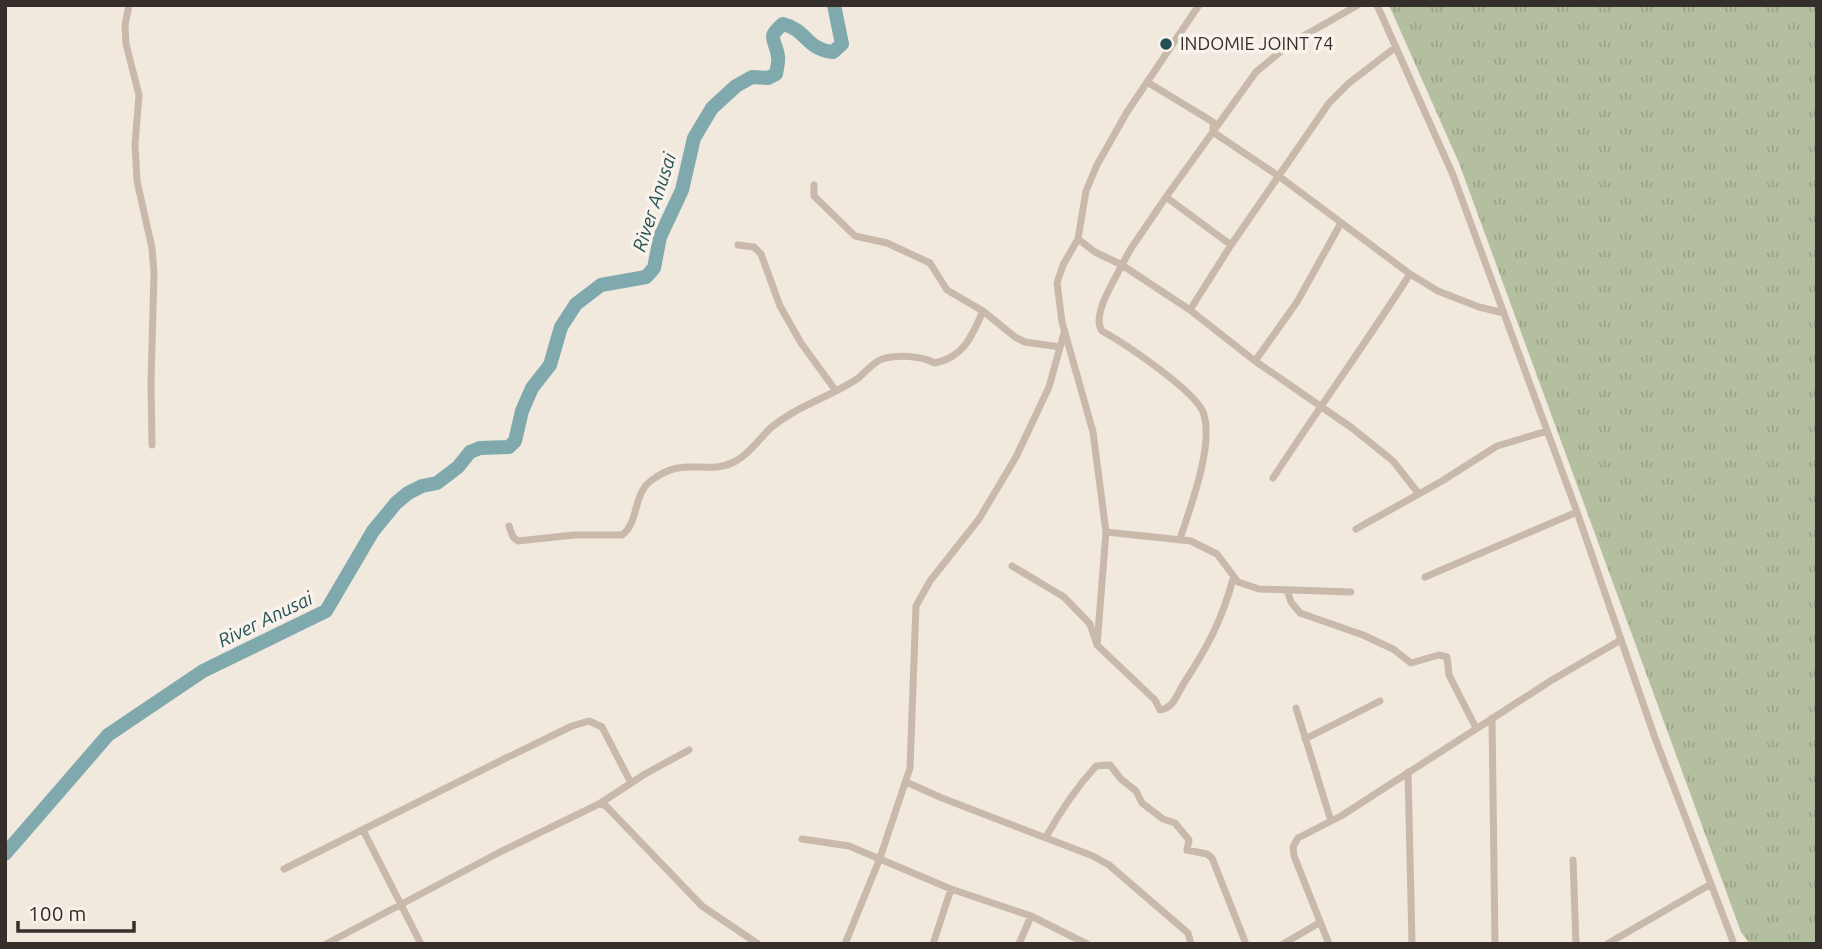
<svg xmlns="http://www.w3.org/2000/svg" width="1822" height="949" font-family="Ubuntu,sans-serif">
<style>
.grass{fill:url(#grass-tufts)}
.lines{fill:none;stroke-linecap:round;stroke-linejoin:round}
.river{stroke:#7fa9ac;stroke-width:14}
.street{stroke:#c8b9ab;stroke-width:7}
.poi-dot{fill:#225155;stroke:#f9f2eb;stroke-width:2.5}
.labels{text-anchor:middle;stroke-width:7;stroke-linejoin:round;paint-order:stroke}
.poi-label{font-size:18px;fill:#362e2a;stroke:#f9f2eb;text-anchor:start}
.water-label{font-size:19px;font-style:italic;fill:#225155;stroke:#f9f2eb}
</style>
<defs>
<pattern id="grass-tufts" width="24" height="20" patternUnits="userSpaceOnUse" patternTransform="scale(1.75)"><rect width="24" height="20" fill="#b4bf9f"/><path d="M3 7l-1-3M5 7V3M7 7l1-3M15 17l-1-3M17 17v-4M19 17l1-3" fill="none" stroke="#9ba489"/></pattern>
</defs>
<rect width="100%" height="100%" fill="#f1e8de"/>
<path class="grass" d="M1389,5H1817V944H1750L1741,932L1459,163Z"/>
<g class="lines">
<path class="river" d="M5,854L108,735L203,671L326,611L373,531L396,503L408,493L422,486L437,483L458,467L470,452L480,448L509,447L515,441L522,411L532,388L550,365L561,327L576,304L601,285L646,277L654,268L660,237L682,190L694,138L712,108L736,86L752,77L768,78L776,74C777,68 779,61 778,56C775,38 766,38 783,24C807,30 807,50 833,52L842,44L834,5"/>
<path class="street" d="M129,5L125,25L126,44L139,95L135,144L137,181L152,248L154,273L151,382L152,445
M1377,5L1453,175L1577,512L1655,738L1734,944
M1147,82L1213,122V132L1280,177L1410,274L1438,291L1479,307L1504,313
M814,185V196L855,236L887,243L930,263L947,290L983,311L1015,337L1025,342L1060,347
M1166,197L1231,245
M1078,239L1095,252L1122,265L1130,250L1166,197L1256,72L1291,43L1358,5
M738,245L754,247L761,254L780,306L801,343L836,391
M1190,310L1231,245L1329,103L1349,83L1396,47
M1255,361L1297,302L1341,223
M1273,478C1318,409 1366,343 1410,274
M509,526L513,537L518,541L574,535H622C640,521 632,494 652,480C685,455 706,476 734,462C749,455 760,437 773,426C799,405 830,397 857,379C865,373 873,362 882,359C897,354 921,356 935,363C964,357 972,336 983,311
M1356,529L1442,481L1497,446L1547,431
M1106,532L1191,541L1217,554L1238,582L1259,589L1351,592
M1180,539C1190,508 1215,443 1203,412C1194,390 1124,343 1102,331C1091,316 1114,281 1122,265L1190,310L1255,361L1352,428L1393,461L1419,494
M1012,566L1064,597L1090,624L1097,645L1155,700L1160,710C1174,708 1177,694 1184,683C1207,648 1222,620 1233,579
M1425,577L1577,512
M1287,590L1291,602L1300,613L1363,635L1393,649L1411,663L1439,655L1447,657L1449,675L1476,728
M1097,645L1106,532L1093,432L1062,322L1057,283L1063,265L1078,239L1086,191L1097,165L1127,112L1199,5
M1296,708L1331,821
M1492,718L1495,944
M1305,739L1380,701
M1408,772L1412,944
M906,782L942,798L1093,856L1109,865L1188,933L1191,944
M599,804L645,774L689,750
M363,830L421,944
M1046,837C1060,812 1077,787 1096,766L1110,765L1121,779L1136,791L1142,803L1163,819L1175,823L1189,840L1187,850L1207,854L1212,858L1246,944
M802,839L849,846L951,889L1031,916L1087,944
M1573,860L1576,944
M284,869L502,760L572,726L589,721L602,727L631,783
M326,944L502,851L599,804L606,806L702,906L758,944
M845,944L880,858L910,768L916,606L930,581L979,519L1016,457L1049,387L1064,333
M933,944L951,889
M1019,944L1031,916
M1283,944L1319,923
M1329,944L1294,856L1293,847L1298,838L1341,816L1552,680L1619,641
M1607,944L1711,884"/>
</g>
<circle class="poi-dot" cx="1166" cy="44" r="7"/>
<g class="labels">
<g class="poi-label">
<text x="1180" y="50">INDOMIE JOINT 74</text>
</g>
<g class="water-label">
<text transform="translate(654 202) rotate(-72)" y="7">River Anusai</text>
<text transform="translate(265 619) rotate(-26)" y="7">River Anusai</text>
</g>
</g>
<rect width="1822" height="949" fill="none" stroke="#362e2a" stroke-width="14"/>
<path d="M18 921v10h116v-10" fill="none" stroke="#362e2a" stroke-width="3.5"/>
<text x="28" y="921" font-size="21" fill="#362e2a" stroke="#f9f2eb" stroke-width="5" paint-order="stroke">100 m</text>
</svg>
